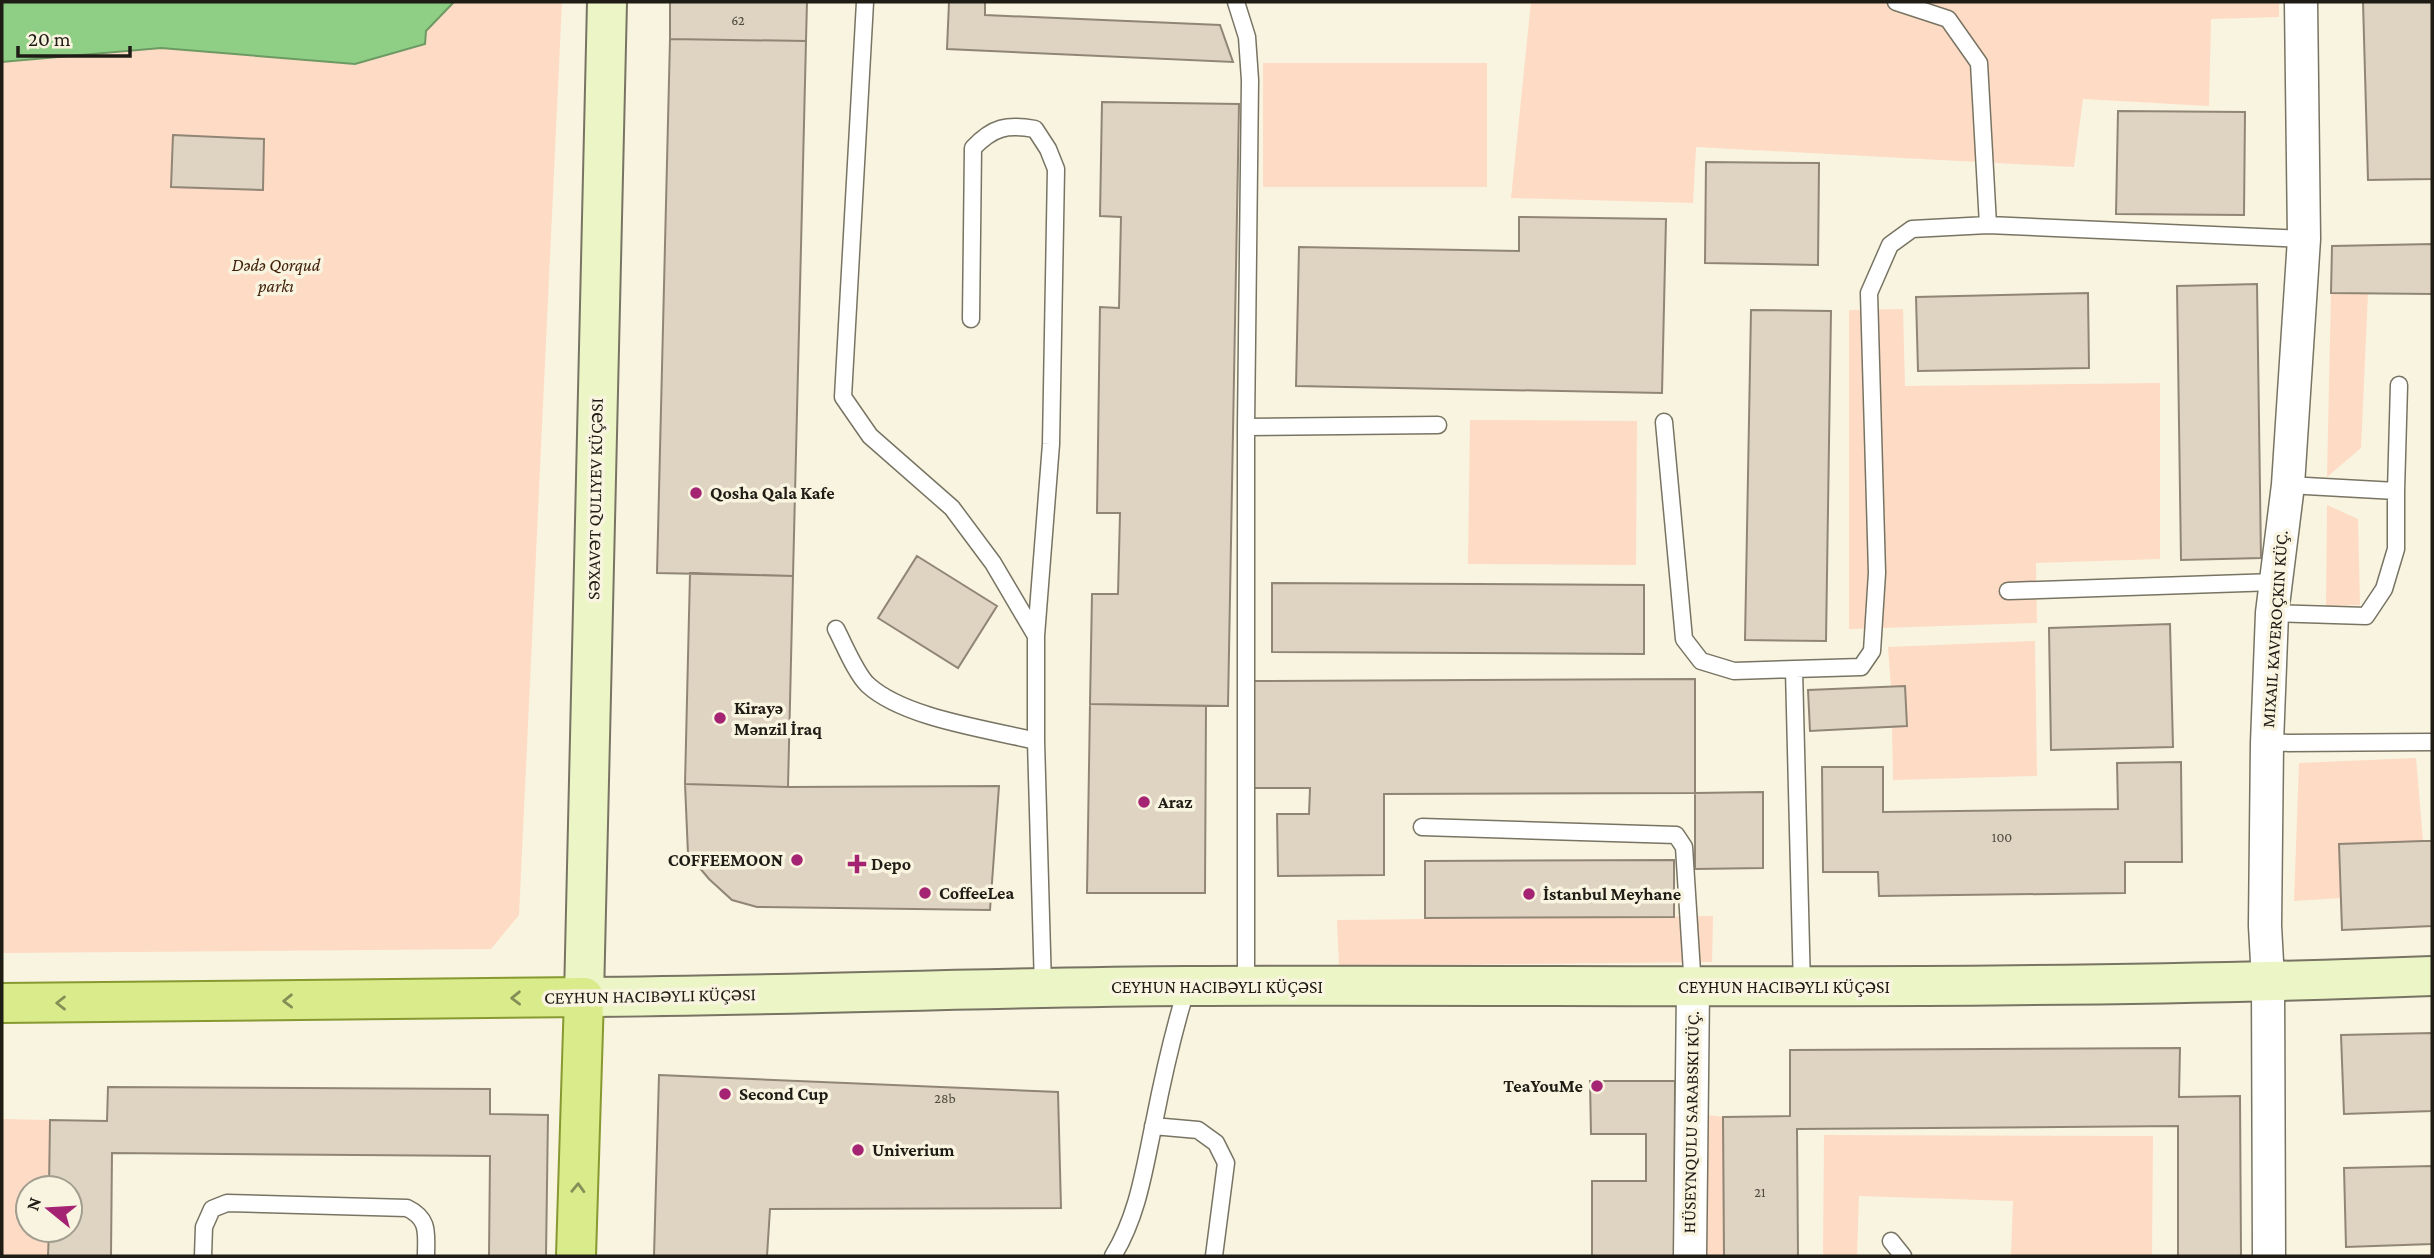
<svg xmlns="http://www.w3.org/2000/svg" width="2434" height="1258" font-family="'Crimson Pro',serif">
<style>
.green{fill:#fedbc5}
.water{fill:#8fcf85;stroke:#6d9963;stroke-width:2}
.building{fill:#dfd3c2;stroke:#918676;stroke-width:2}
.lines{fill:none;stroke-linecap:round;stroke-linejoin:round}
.service-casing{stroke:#787463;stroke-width:19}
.minor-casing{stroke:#787463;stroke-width:35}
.secondary-casing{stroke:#787463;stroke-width:42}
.primary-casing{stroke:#879930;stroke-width:42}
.service{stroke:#fff;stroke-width:16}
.minor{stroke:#fff;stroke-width:32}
.secondary{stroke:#ecf5c5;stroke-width:38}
.primary{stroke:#d9eb8b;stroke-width:38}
.oneway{stroke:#858e56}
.poi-dot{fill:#a42373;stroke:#f8f4e0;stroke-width:2.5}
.labels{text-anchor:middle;stroke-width:7;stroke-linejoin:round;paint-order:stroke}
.number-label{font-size:14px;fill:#4e4a40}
.park-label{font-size:18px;font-style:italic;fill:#42210a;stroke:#f8f4e0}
.poi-label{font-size:18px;font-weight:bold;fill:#1e1c15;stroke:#f8f4e0;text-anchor:start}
.street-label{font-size:18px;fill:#1e1c15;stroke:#f8f4e0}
</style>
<rect width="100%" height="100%" fill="#f8f4e0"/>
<path class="green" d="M2,2H562L519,915L491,949L2,953Z
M1531,2H2279V17L2211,19L2209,106L2083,99L2074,167L1696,147L1693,203L1511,198Z
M1263,63H1487V187H1263Z
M2331,293H2368L2361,448L2327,477Z
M1903,309L1905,386L2160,383V559L2036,563L2037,623L1849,629V310Z
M1470,420L1637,421L1636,565L1468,564Z
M2327,505L2358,519L2360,605L2326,606Z
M2035,641L2037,776L1893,780L1892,726L1905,686L1891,687L1888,647Z
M2416,758L2423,841L2341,898L2294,901L2299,763Z
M1713,916L1712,962L1339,966L1337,920Z
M1707,1115L1723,1117L1724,1256H1706Z
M2,1119L50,1120L49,1188H28V1230H49L48,1256H2Z
M1824,1135L2153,1136L2152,1256H2011L2013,1201L1859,1196L1857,1256H1823Z"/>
<path class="water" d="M2,2H454L426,31L425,44L355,64L161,48L2,62Z"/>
<path class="building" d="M670,2H807L806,41L670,39Z
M949,2H985V15L1220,25L1233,62L947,49Z
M2363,2H2432V179L2368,180Z
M670,39L806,41L793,576L657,573Z
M1102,102L1239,104L1228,706L1090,704L1092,594H1118L1120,513H1097L1100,307L1119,308L1121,217L1100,216Z
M2118,111L2245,112L2244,215L2116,214Z
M173,135L264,139L263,190L171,187Z
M1706,162L1819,163L1818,265L1705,263Z
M1519,217L1666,219L1662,393L1296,386L1299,247L1519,251Z
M2432,244V294L2331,293L2332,246Z
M2257,284L2261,558L2181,560L2177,286Z
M2088,293L2089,368L1918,371L1916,297Z
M1751,310L1831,311L1826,641L1745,640Z
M917,556L997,606L958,668L878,618Z
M690,573L793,576L788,787L685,784Z
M1272,583L1644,585V654L1272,652Z
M2170,624L2173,747L2051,750L2049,628Z
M1695,679V793L1384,794V875L1278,876L1277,814H1309L1310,788H1252V681Z
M1905,686L1907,726L1810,731L1808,690Z
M1090,704L1206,706L1205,893H1087Z
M2181,762L2182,862H2125V893L1879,896L1878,872H1823L1822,767H1883V812L2118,809L2117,763Z
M685,784L788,787L999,786L990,910L757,907L732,900L709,879L688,854Z
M1763,792V868L1695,869V793Z
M2423,841H2432V926L2342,930L2339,844Z
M1674,860V917L1425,918V861Z
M2432,1033V1111L2344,1114L2341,1035Z
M2180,1048L2179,1097L2240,1096L2241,1256H2178V1126L1797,1129L1798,1256H1724L1723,1117L1790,1116V1050Z
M659,1075L1058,1092L1061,1208L770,1209L767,1256H654Z
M1590,1081H1675L1674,1256H1592V1181H1646V1134H1591Z
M108,1087L490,1089V1114L548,1115L546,1256H489L490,1156L112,1153L111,1256H48L49,1230H70V1188H49L50,1120L107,1121Z
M2432,1166V1244L2346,1247L2344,1168Z"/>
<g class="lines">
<g class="service-casing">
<path id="service" d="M865,2L843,397L870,436L952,508L993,563L1036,636
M1236,2L1247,37L1250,80L1246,427V986
M1896,2L1948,19L1979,63L1988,225
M971,319L973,148C993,127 1007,124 1035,129L1048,149L1056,169L1051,444L1036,636V741L1043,987
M1664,422L1684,639L1701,661L1734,671L1861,667L1872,651L1877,573L1869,293L1890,245L1912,229L1988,225L2304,239
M1246,427L1438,425
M2396,491L2399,385
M2008,591L2275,582
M2272,613L2366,616L2384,589L2396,549V491L2288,485
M836,629C844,644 856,674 868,685C904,718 987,729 1036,741
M1794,670L1802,988
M2267,743L2432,742
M1422,827L1676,835L1684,847L1693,988
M1153,1126L1198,1130L1216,1143L1226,1163L1214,1256
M1891,1241L1903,1256
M203,1256L204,1227L212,1209L227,1203L407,1208C430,1219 426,1234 426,1256
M1113,1256C1138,1215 1144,1170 1154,1123C1163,1077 1173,1032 1187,987"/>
</g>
<g class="minor-casing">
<path id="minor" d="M1690,1256L1693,988
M2269,1256L2268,980L2265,926L2267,743L2272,613L2288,485L2304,239L2301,2"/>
</g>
<g class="secondary-casing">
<path id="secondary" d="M607,2L584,997C785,996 987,987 1188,986C1603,984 2018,992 2432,976"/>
</g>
<g class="primary-casing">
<path id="primary" d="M2,1003L584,997L576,1256"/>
</g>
<use href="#service" class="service"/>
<use href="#minor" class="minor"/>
<use href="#secondary" class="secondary"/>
<use href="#primary" class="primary"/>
</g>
<defs><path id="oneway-chevron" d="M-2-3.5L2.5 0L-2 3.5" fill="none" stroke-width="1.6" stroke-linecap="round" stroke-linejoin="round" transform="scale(1.75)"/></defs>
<g class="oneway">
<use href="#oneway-chevron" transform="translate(516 998) rotate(179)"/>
<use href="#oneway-chevron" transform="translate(288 1001) rotate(179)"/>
<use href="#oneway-chevron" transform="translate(61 1003) rotate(180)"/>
<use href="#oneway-chevron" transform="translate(578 1188) rotate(-88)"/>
</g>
<g class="poi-dot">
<circle cx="696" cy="493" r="7"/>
<circle cx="720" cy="718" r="7"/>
<circle cx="1144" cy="802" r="7"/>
<circle cx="797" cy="860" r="7"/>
<path d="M853.5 853.5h7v7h7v7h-7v7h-7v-7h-7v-7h7z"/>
<circle cx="925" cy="893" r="7"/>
<circle cx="1529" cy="894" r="7"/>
<circle cx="1597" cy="1086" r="7"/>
<circle cx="725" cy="1094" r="7"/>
<circle cx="858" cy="1150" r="7"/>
</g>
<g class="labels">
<g class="number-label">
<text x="738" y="25">62</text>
<text x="2002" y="842">100</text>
<text x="945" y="1103">28b</text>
<text x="1760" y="1197">21</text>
</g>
<g class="park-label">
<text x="276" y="271">Dədə Qorqud<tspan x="276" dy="21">parkı</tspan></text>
</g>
<g class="poi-label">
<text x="710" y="499">Qosha Qala Kafe</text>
<text x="734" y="714">Kirayə<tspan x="734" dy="21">Mənzil İraq</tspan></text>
<text x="1158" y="808">Araz</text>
<text x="783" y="866" text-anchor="end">COFFEEMOON</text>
<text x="871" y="870">Depo</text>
<text x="939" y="899">CoffeeLea</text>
<text x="1543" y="900">İstanbul Meyhane</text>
<text x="1583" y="1092" text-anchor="end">TeaYouMe</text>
<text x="739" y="1100">Second Cup</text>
<text x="872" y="1156">Univerium</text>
</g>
<g class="street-label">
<text transform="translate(595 499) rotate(-89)" y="6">SƏXAVƏT QULIYEV KÜÇƏSI</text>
<text transform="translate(2275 629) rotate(-86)" y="6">MIXAIL KAVEROÇKIN KÜÇ.</text>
<text x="1217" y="993">CEYHUN HACIBƏYLI KÜÇƏSI</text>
<text x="1784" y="993">CEYHUN HACIBƏYLI KÜÇƏSI</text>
<text transform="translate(650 996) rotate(-1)" y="6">CEYHUN HACIBƏYLI KÜÇƏSI</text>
<text transform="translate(1691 1122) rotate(-89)" y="6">HÜSEYNQULU SARABSKI KÜÇ.</text>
</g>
</g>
<rect width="2434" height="1258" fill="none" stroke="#1e1c15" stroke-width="7"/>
<g transform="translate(49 1209) rotate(288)"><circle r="33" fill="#f8f4e0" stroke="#a19e8f" stroke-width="2"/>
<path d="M0-5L12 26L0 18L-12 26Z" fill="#a42373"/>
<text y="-10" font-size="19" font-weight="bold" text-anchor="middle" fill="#1e1c15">N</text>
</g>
<path d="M18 46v10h112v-10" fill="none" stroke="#1e1c15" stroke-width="3.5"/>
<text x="28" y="46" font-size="21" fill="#1e1c15" stroke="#f8f4e0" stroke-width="5" paint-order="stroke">20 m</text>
</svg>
